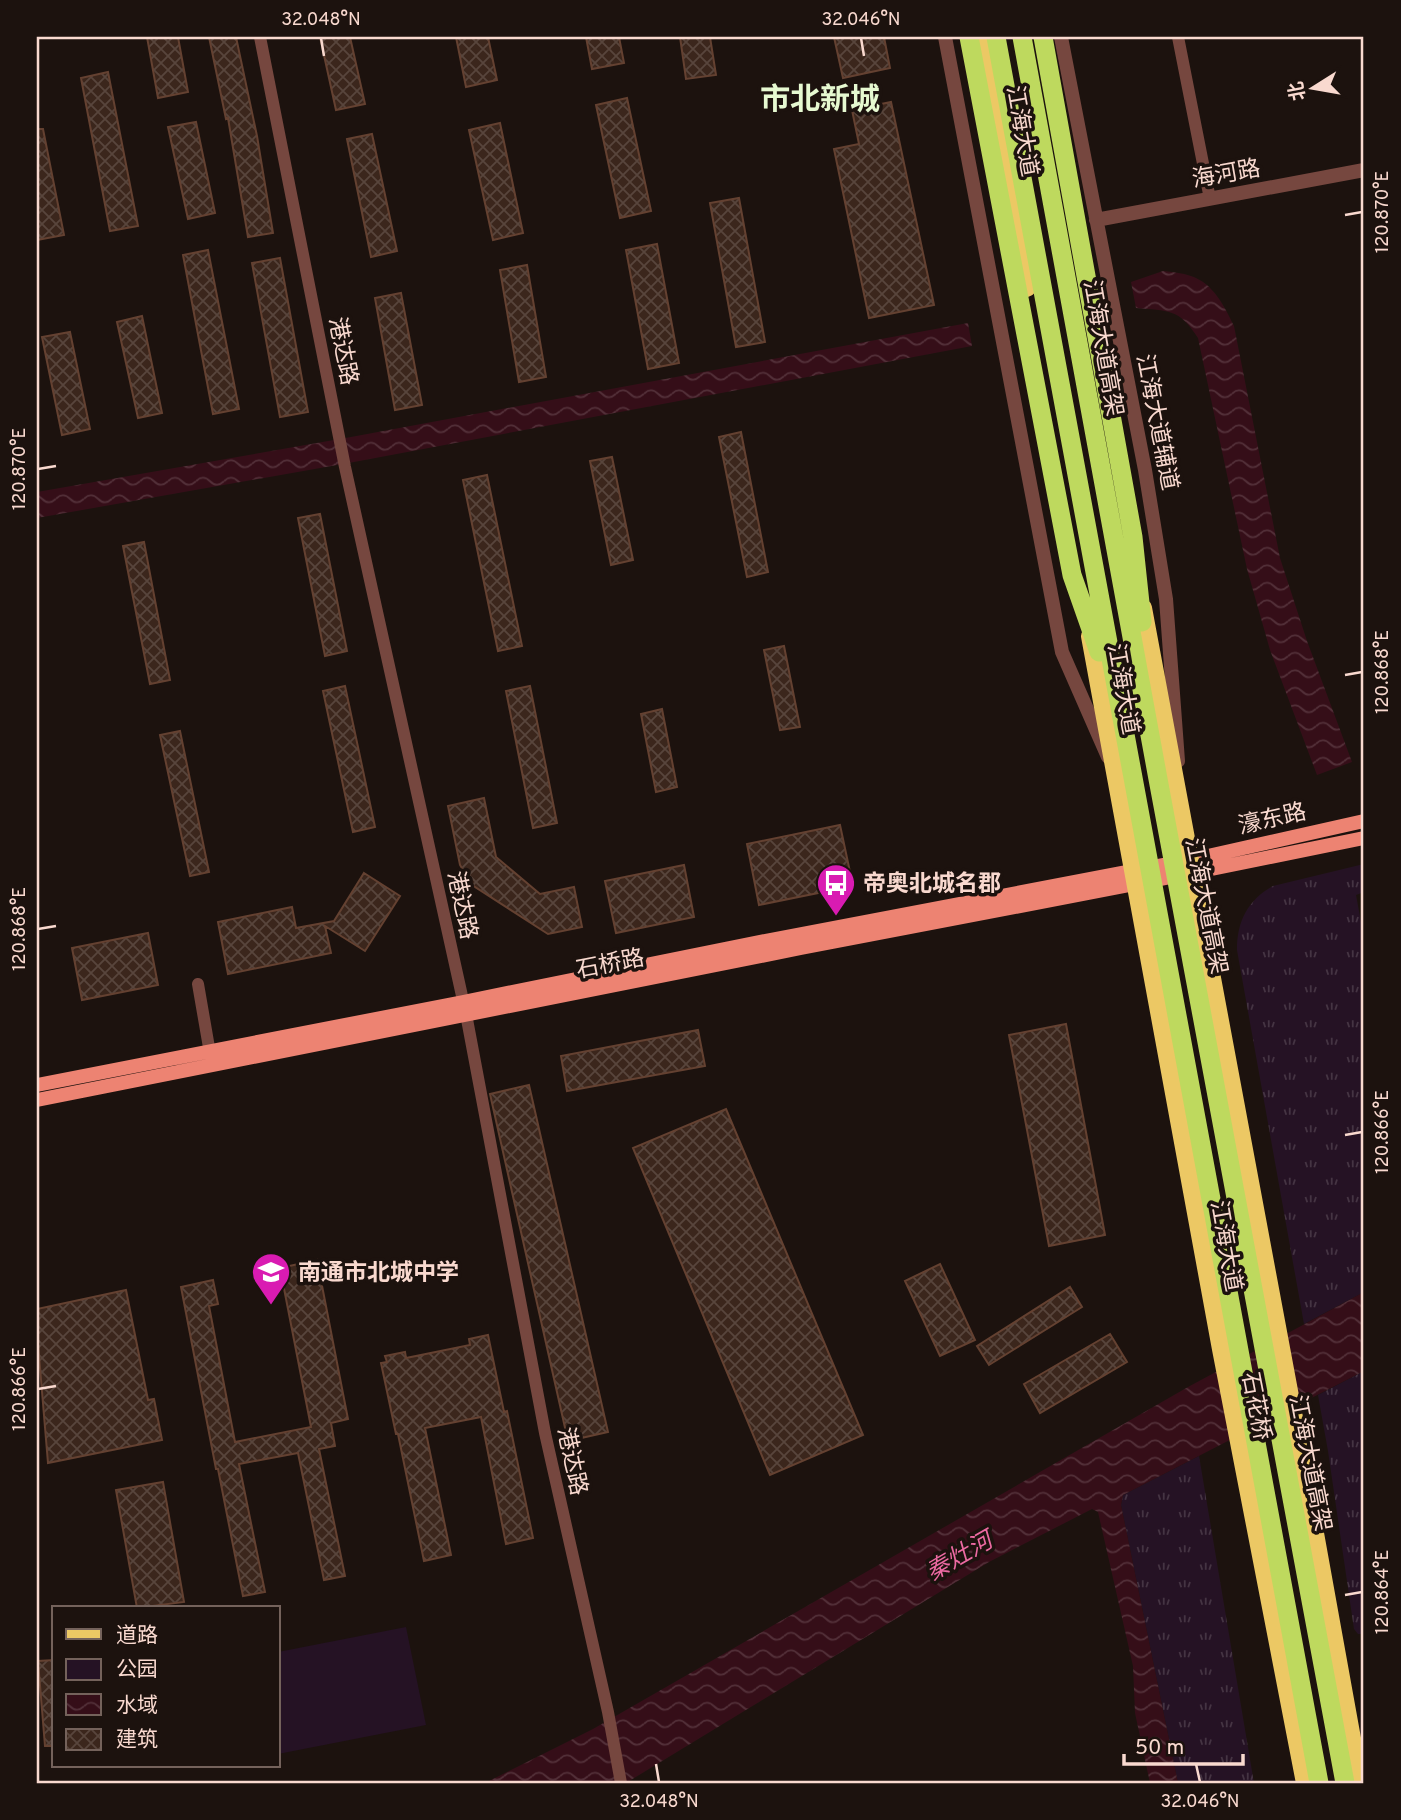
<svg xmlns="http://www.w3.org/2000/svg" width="1401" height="1820" font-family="Overpass,'Noto Sans SC',sans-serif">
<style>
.grass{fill:url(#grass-tufts)}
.park{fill:#251224}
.water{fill:url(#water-waves)}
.building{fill:url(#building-cross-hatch);stroke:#644131;stroke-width:2}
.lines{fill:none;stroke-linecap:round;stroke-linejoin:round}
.minor{stroke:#76473f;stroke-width:12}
.tertiary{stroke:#76473f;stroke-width:14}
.secondary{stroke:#ed8372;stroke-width:14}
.primary{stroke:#ecc864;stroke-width:18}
.trunk{stroke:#bed95e;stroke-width:19}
.ticks{fill:none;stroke:#f9d9cf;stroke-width:2.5}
.labels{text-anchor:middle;stroke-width:7;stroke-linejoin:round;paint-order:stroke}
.street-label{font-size:23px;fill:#f9d9cf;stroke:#1c120e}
.poi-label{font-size:23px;font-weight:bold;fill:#f9d9cf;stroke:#1c120e;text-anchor:start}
.water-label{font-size:24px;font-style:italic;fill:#ec6aa2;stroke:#1c120e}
.district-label{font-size:30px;font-weight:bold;fill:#e6f9d1;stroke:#1c120e}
.neatline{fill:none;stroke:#f9d9cf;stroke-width:2.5}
.ticks-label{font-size:18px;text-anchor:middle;fill:#f9d9cf}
</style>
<defs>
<pattern id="grass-tufts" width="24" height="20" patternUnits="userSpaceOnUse" patternTransform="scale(1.75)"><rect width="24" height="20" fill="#251224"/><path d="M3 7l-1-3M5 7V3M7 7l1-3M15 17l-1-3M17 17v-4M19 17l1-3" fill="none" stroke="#453443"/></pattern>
<pattern id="water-waves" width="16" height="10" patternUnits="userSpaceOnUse" patternTransform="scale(1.75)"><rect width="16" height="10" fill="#350e18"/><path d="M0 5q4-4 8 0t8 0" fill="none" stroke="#533039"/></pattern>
<pattern id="building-cross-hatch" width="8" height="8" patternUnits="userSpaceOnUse" patternTransform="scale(1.75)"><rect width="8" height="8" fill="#3b261c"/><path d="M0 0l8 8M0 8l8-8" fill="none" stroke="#58453c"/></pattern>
</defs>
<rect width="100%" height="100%" fill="#1c120e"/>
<path class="grass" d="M1364,864V892L1356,895L1364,938V1292L1304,1324L1237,950C1237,921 1248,900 1273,886Z
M1364,1371V1634H1358L1354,1629L1328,1451L1318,1395Z
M1199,1456L1254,1783H1178L1121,1505L1123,1495Z"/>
<path class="park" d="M406,1627L426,1725L278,1754V1652Z"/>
<path class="water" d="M1163,271C1172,272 1182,273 1191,276C1213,283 1225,307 1234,326L1280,558L1307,641L1352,762L1317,775L1270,650L1247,569L1198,338C1179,308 1168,311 1136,308L1131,282Z
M968,323L972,346L354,462L37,518V492L351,437Z
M1364,1292V1371L1123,1495L1121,1505L1178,1783H1150L1135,1713L1133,1666L1098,1512L1092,1509L989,1562L626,1783H485L593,1729L1188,1387Z"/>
<path class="building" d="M147,37H178L188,92L158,98Z
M209,37H236L257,136L273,233L248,237L228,118L226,119Z
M320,37H350L365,104L336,110Z
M456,37H488L497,80L466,87Z
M586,37H619L624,63L592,69Z
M680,37H710L716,75L686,79Z
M834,37H884L890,68L843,78Z
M108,72L138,226L110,231L81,78Z
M627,98L651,211L620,218L596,105Z
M891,102L934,305L869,318L834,149L859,144L852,110Z
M196,122L215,213L188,219L168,127Z
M500,123L523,233L493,240L469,130Z
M37,129H43L64,235L37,240Z
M372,134L397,251L371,257L347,139Z
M739,198L765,342L736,347L710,203Z
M657,244L679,363L648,369L626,250Z
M208,250L239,409L213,414L183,255Z
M280,258L308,412L280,417L252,263Z
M527,265L546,377L519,382L500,270Z
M401,293L422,405L395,410L375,298Z
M142,316L162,413L138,418L117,322Z
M70,332L90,429L62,435L42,337Z
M741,432L768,572L747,577L719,437Z
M612,457L633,560L611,565L590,461Z
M487,475L522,646L498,651L463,480Z
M320,514L347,651L325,656L298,518Z
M144,542L170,680L150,684L123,546Z
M784,646L800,727L780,730L764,650Z
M345,686L375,827L353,832L323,691Z
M530,686L557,823L533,828L506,691Z
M662,709L677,787L656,792L641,714Z
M180,731L209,872L190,876L160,735Z
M484,798L496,857L540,894L574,887L582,927L548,934L472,885L460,865L448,806Z
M840,825L853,886L759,905L747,844Z
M684,865L694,917L616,933L605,881Z
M364,873L400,896L365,951L325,926L331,953L228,974L218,922L292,907L296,928L334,921Z
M148,933L158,985L82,1000L72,948Z
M1066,1024L1105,1235L1049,1246L1009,1035Z
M698,1030L705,1066L567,1091L561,1056Z
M529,1085L608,1432L568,1441L490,1094Z
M726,1109L863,1435L770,1475L633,1148Z
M317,1260L348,1419L331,1423L335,1446L319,1449L345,1576L324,1580L298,1453L239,1464L265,1592L243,1596L218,1469H216L181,1287L213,1280L218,1304L209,1306L235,1442L311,1427L280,1268Z
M940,1264L975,1340L940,1356L905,1281Z
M1070,1287L1082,1307L989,1365L977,1346Z
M126,1290L148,1400L154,1399L162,1440L48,1463L37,1332V1309Z
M1110,1334L1127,1362L1040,1413L1024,1384Z
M488,1335L504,1412L507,1411L533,1538L506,1544L481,1417L425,1428L451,1555L424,1561L398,1434H396L381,1363L387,1362L385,1356L405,1352L406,1358L470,1345L469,1339Z
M163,1482L184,1602L137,1608L116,1490Z
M54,1660V1746H45L38,1661Z"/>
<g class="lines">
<path class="minor" d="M260,37L345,467L466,1014L545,1433L608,1712L621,1783
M1178,37L1210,199
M198,984L211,1059"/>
<path class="tertiary" d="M945,37L1062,652L1108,757
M1061,37L1145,470L1166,599L1178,761
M1096,220L1364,170"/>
<path class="secondary" d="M37,1085L463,1002L770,940L1190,860L1364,821
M37,1100L801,948L1192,873L1364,838"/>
<path class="primary" d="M981,37L1027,288
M1143,608L1300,1450L1360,1783
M1090,636L1221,1349L1305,1783"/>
<path class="trunk" d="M969,37L1072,575L1099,652
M996,37L1319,1783
M1022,37L1158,779L1345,1783
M1043,37L1133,537L1142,622"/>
</g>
<path class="ticks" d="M321,38L324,56M861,38L864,56M1345,215L1362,212M38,469L56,466M1345,675L1362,672M38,929L56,926M1345,1135L1362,1132M38,1389L56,1386M1345,1595L1362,1592M656,1764L659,1782M1196,1764L1200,1782"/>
<defs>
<g id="bus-pin" transform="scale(2.0125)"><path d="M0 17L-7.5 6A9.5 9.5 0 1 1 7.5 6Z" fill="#d91bb2" stroke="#1c120e"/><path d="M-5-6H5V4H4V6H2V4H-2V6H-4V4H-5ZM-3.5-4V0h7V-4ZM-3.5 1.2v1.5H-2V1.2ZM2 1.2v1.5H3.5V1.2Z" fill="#fff"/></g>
<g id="school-pin" transform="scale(2.0125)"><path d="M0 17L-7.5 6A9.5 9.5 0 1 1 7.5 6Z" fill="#d91bb2" stroke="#1c120e"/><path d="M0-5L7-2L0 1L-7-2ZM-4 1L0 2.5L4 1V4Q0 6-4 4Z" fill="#fff"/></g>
</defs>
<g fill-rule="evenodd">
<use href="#bus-pin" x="836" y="883"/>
<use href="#school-pin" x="271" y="1272"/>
</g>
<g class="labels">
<g class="street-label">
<text transform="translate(1023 131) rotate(80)" y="8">江海大道</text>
<text transform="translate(1226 173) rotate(-10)" y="8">海河路</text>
<text transform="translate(1104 348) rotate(80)" y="8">江海大道高架</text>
<text transform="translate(344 351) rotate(79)" y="8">港达路</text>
<text transform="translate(1158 422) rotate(79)" y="8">江海大道辅道</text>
<text transform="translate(1124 689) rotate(80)" y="8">江海大道</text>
<text transform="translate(1272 818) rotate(-13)" y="8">濠东路</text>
<text transform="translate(463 905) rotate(78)" y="8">港达路</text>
<text transform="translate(1207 906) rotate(79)" y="8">江海大道高架</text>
<text transform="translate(610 963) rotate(-11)" y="8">石桥路</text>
<text transform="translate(1227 1246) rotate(80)" y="8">江海大道</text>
<text transform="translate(1257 1406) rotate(79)" y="8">石花桥</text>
<text transform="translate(573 1461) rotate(78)" y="8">港达路</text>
<text transform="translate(1311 1463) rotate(79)" y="8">江海大道高架</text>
</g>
<g class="poi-label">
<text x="863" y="891">帝奥·北城名郡</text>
<text x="298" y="1280">南通市北城中学</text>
</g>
<g class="water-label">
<text transform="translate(959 1556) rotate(-30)" y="8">秦灶河</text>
</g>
<g class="district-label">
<text x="820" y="109">市北新城</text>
</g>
</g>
<rect width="1401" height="1820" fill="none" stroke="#1c120e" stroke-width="77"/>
<rect x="52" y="1606" width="228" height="161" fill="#1c120e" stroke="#74625b" stroke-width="2"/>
<rect x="66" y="1629" width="35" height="10" fill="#ecc864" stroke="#74625b" stroke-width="2"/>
<text x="116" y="1642" font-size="21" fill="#f9d9cf">道路</text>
<rect x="66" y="1659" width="35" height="21" fill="#251224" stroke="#74625b" stroke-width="2"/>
<text x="116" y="1676" font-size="21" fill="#f9d9cf">公园</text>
<rect x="66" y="1694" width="35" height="21" fill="url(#water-waves)" stroke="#74625b" stroke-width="2"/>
<text x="116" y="1712" font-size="21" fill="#f9d9cf">水域</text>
<rect x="66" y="1729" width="35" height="21" fill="url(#building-cross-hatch)" stroke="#74625b" stroke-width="2"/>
<text x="116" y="1746" font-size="21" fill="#f9d9cf">建筑</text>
<g transform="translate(1313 88) rotate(259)" stroke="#1c120e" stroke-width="5" paint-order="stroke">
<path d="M0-5L12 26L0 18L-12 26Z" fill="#f9d9cf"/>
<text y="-10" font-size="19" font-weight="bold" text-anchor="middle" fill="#f9d9cf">北</text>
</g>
<path d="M1124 1754v10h119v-10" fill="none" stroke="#f9d9cf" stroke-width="3.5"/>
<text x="1135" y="1754" font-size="21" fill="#f9d9cf" stroke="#1c120e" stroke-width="5" paint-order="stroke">50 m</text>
<rect x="38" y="38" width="1324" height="1744" class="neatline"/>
<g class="ticks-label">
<text x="321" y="25">32.048°N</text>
<text x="861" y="25">32.046°N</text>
<text transform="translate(1382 212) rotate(-90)" y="6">120.870°E</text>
<text transform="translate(19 469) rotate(-90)" y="6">120.870°E</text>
<text transform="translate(1382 672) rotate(-90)" y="6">120.868°E</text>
<text transform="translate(19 929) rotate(-90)" y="6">120.868°E</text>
<text transform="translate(1382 1132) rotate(-90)" y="6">120.866°E</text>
<text transform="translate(19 1389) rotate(-90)" y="6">120.866°E</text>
<text transform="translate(1382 1592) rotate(-90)" y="6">120.864°E</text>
<text x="659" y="1807">32.048°N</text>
<text x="1200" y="1807">32.046°N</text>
</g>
</svg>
